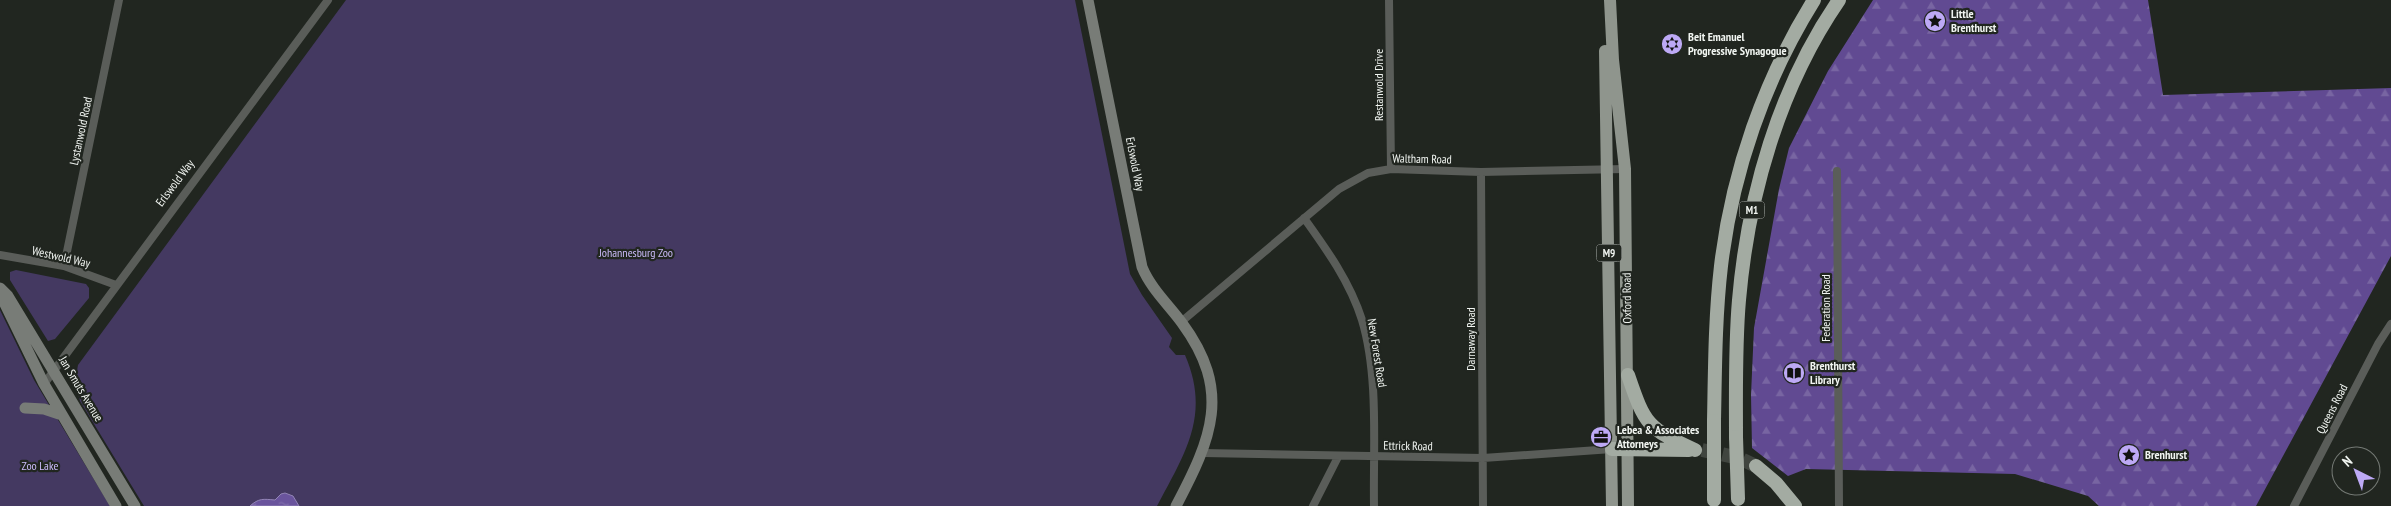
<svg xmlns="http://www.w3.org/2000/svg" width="2391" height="506" font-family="'PT Sans Narrow',sans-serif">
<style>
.forest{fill:url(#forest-firs)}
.park{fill:#443961}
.water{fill:url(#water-ripples);stroke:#9284b6}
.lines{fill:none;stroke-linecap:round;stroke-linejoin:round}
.highway-tunnel{stroke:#40453f;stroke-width:14;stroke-dasharray:14 7;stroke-linecap:butt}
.street{stroke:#5a5d59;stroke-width:8}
.secondary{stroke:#787c77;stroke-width:11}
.primary{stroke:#8f958d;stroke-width:12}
.highway{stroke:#a3aba2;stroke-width:14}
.highway-bridge{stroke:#a3aba2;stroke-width:14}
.labels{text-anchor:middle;stroke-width:4.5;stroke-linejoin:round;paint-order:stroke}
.shield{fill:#212620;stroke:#b3b7b2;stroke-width:1}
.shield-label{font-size:11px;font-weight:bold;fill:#f1f5f1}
.poi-label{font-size:12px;font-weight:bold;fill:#f1f5f1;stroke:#212620;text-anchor:start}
.street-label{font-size:12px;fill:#f1f5f1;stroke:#212620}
.park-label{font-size:12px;fill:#cabaf8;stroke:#212620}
</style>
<defs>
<pattern id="forest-firs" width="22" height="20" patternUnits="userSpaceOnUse" patternTransform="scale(1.25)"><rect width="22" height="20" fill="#614a92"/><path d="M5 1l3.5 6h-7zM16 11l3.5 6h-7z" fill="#7865a2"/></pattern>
<pattern id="water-ripples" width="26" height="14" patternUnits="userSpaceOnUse" patternTransform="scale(1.25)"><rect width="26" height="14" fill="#6a549d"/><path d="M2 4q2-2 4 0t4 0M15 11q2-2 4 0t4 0" fill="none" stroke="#806dab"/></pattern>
</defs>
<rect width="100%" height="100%" fill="#212620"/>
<path class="forest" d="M1873,0H2148L2163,95L2391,88V256L2256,506H2099L2088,496L2015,474L1806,469L1788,476L1752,448L1751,395L1754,328L1779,189L1789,148L1828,71Z"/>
<path class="park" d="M346,0H1075L1130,274L1142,295L1172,338L1169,347L1176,355H1185C1211,415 1185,453 1157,506H144L80,401L75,382L78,365Z
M16,270L86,284L89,288V298L55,339L48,341L10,280V272Z
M0,310L34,380L110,506H0Z"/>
<path class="water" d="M285,493L293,496L299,506H250C259,498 263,499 275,500L281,494Z"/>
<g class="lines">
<path class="highway-tunnel" d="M1702,450L1739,458L1756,466"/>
<path class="street" d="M1389,0L1391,169
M1837,171L1839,506
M1481,172L1483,506
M1304,218C1327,250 1350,282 1362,320C1379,376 1373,448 1374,506
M0,255L64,266L116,285
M64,266L119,0
M1181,322L1339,189L1368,173L1391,169L1481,172L1625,169
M44,384L328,0
M1203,453L1483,458L1612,449
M1313,506L1338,457
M2294,506L2378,344L2391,324"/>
<path class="secondary" d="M1088,0L1142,267C1151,289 1169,305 1182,323C1232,391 1212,438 1176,506
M0,288L8,296L135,506
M0,294L44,384L116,506
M25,408L44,409L62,415"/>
<path class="primary" d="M1610,0L1613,60L1625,169L1628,506
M1605,51L1612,506"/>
<path class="highway" d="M1628,375C1645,425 1647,428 1695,450
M1714,421C1715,370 1715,318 1721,266C1732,173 1764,80 1814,0
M1736,437C1736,392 1735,346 1739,300C1748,196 1779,87 1839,0
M1612,449L1689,450
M1756,466L1776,483L1795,506"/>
<path class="highway-bridge" d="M1714,421V500
M1736,437L1738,499"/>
</g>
<defs>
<g id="sight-disc" transform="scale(1.125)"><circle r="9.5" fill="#bda9f5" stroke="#212620"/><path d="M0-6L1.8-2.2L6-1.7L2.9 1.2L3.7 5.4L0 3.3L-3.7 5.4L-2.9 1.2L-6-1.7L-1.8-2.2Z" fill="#111"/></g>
<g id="synagogue-disc" transform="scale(1.125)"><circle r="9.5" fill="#bda9f5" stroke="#212620"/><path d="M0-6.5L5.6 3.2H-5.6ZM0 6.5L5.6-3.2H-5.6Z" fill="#111"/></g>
<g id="library-disc" transform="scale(1.125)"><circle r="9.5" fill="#bda9f5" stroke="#212620"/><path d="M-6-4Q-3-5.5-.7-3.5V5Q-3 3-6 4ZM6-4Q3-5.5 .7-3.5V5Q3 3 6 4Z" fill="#111"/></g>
<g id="office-disc" transform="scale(1.125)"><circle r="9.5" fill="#bda9f5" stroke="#212620"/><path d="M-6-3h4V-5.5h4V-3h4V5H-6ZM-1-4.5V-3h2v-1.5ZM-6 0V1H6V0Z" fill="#111"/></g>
</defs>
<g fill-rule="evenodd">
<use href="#sight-disc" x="1935" y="21"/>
<use href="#synagogue-disc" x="1672" y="44"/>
<use href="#library-disc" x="1794" y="373"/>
<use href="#office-disc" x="1601" y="437"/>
<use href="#sight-disc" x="2129" y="455"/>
</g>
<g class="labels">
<g class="shield">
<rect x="1739.5" y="201.5" width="25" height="17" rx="4"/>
<rect x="1596.5" y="244.5" width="25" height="17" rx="4"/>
</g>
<g class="shield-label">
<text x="1752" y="214">M1</text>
<text x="1609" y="257">M9</text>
</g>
<g class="poi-label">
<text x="1951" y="18">Little<tspan x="1951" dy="14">Brenthurst</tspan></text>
<text x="1688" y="41">Beit Emanuel<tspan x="1688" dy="14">Progressive Synagogue</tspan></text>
<text x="1810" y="370">Brenthurst<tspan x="1810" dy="14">Library</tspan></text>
<text x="1617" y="434">Lebea &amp; Associates<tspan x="1617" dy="14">Attorneys</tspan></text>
<text x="2145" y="459">Brenhurst</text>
</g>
<g class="street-label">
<text transform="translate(1379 85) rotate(-90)" y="4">Restanwold Drive</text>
<text transform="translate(81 131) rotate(-78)" y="4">Lystanwold Road</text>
<text transform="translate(1422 159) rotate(1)" y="4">Waltham Road</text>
<text transform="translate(1135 164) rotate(79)" y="4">Erlswold Way</text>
<text transform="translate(175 183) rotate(-53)" y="4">Erlswold Way</text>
<text transform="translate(61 257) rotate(13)" y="4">Westwold Way</text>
<text transform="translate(1627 298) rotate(-91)" y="4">Oxford Road</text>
<text transform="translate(1826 308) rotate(-90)" y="4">Federation Road</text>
<text transform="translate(1471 339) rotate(-90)" y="4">Darnaway Road</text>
<text transform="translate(1377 353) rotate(81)" y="4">New Forest Road</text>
<text transform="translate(81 389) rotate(59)" y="4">Jan Smuts Avenue</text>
<text transform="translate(2332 409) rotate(-63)" y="4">Queens Road</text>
<text transform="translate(1408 446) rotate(1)" y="4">Ettrick Road</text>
</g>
<g class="park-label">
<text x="636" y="257">Johannesburg Zoo</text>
<text x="40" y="470">Zoo Lake</text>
</g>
</g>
<g transform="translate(2356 471) rotate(318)"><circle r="24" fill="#212620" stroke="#747974"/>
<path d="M0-4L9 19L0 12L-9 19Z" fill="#bda9f5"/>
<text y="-8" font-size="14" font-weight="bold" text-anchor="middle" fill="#f1f5f1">N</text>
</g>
</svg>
